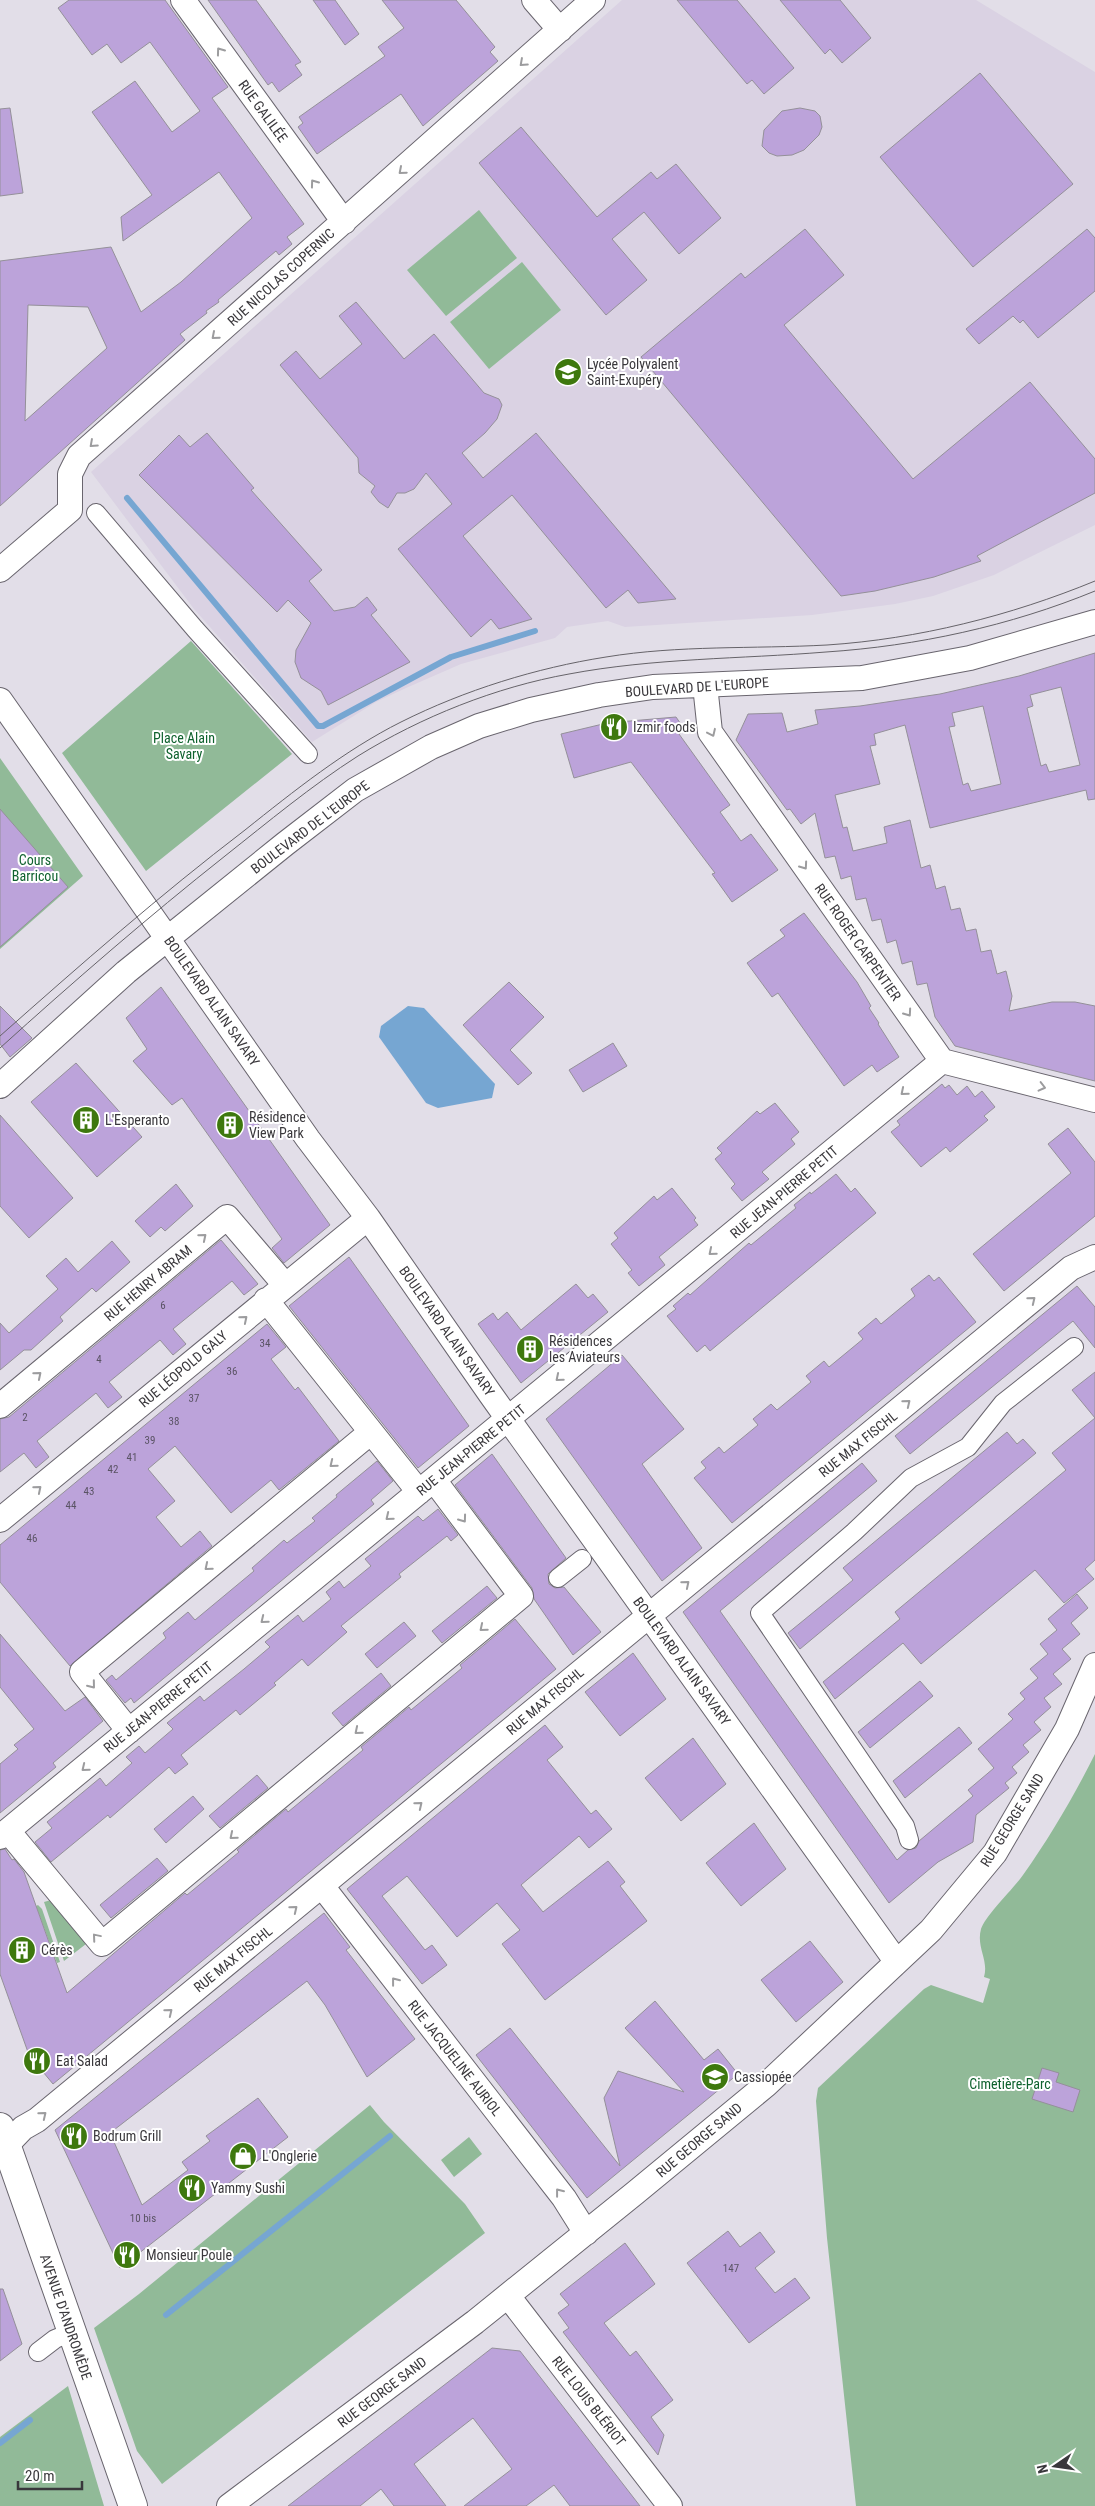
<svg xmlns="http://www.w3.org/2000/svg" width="1095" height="2506" font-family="'Roboto Condensed',sans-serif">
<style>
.built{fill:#dad2e3}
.green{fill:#91ba98}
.water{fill:#76a6d2}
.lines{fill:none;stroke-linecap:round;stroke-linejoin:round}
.stream{stroke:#76a6d2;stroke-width:6}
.building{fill:#bca3da;stroke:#949099;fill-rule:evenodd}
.pedestrian-casing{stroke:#69656e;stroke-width:20}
.minor-casing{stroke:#69656e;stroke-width:26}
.tertiary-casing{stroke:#69656e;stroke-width:30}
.pedestrian{stroke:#fff;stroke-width:18}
.minor{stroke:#fff;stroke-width:24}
.tertiary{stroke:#fff;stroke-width:28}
.tram{stroke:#666369;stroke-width:1}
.oneway{stroke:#9c9c9e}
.labels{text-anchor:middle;stroke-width:4;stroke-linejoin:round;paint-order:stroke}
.number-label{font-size:11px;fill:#5a5364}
.street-label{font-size:14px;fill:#3a383c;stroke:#fff}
.poi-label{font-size:14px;fill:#3a383c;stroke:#fff;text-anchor:start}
.park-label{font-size:14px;fill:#0f622e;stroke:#fff}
</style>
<rect width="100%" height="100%" fill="#e2dee8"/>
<path class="built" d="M622,0H976L1095,72V525L994,575L933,596L895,604L812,615L625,627L608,621L567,627L555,638L461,664L406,688L376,702L312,742L194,609L91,472Z"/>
<path class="green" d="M479,210L517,258L446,316L407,270Z
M522,262L561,310L489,369L450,322Z
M191,641L292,754L146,871L62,753Z
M0,758L83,876L0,949Z
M1095,1754V2506H856L827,2238L816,2101L818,2088L924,1989L931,1985L983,2003L990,1979L984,1977C989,1960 976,1947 981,1929C985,1916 1013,1889 1023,1875C1050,1837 1074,1796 1095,1754Z
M51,1900L86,1944L64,1961L44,1902Z
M38,1905L42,1909L60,1962L57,1963L36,1906Z
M370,2105L384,2122L465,2204L485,2233L162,2484L137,2451L94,2328L139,2294Z
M469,2137L482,2154L454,2177L441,2160Z
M68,2386L104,2506H0V2437Z"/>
<path class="water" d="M408,1006L424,1008L495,1084L492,1098L438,1108L426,1103L379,1037L381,1026Z"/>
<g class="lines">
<path class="stream" d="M127,498L318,726H323L451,657L535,631
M166,2315L390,2136
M0,2443L30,2420"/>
</g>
<path class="building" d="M69,0H165L228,87L212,98L304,224L287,237L292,244L279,255L276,251L218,300L219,302L206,311L207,313L180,334L185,340L0,506V261L111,247L141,312L181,282L252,218L219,172L123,241L121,217L152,195L92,112L135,81L172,132L200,111L150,42L121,63L107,44L92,55L58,8ZM28,305L88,307L107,348L25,421Z
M208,0H256L301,62L295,65L302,75L279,92L272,82L268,85Z
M313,0H335L359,34L345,45Z
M382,0H456L495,47L490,52L498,61L423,126L401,94L317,154L298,127L303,123L299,117L385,56L378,47L404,28Z
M677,0H737L794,68L764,94L752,80L747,84Z
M780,0H840L871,38L842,63L830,49L825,54Z
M980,73L1073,184L973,267L880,157Z
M10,108L23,193L0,196V109Z
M800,108L815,111L820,116L822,127L819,135L804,150L792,155L777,156L769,153L762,146L764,130L782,111Z
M521,127L597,217L651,172L657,179L676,164L721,218L679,254L644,212L612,239L647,280L606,315L479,163Z
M805,229L844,275L784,325L913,479L1030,382L1095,459V493L977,556L981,561L934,577L875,591L841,596L641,357L741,273L745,278Z
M1087,229L1095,238V291L1038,338L1023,320L1020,323L1013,316L979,344L966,329Z
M356,302L404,359L434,334L484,393L499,399L502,405L497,419L485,433L462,453L483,478L536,433L676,599L638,603L628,590L606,608L512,495L463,536L532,619L499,629L491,619L471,637L398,549L452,504L426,473L414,489L405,493H397L388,508L379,502L371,492L375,486L359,473L358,458L280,365L296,351L320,379L362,344L339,316Z
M207,433L254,488L251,490L322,570L309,581L334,611L355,607L367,597L377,610L371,615L410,662L328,705L321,691L301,678L295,662L296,650L311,623L288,600L277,612L139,475L179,435L190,447Z
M1095,653V799L1088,800L1086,790L930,828L905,725L874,734L876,745L870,746L880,784L835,795L843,828L847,827L853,851L887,843L884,827L910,820L921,868L930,865L936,889L945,886L951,910L960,908L966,931L976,929L981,952L991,950L997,974L1006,971L1012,996L1009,1011L1052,1002H1075L1095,1006V1081L955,1046L935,1017L927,983L917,985L912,961L902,964L896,940L887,943L881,919L872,921L866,898L856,900L851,876L841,879L835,856L825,858L815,813L801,824L790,809L787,810L736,740L748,714L782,713L787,732L818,724L815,710L860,706L940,694L1019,676ZM1061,687L1080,765L1049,772L1046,764L1041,766L1027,708L1033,706L1030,695ZM983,706L1001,784L971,791L968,783L963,785L949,727L955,726L952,713Z
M676,717L685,730L679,734L730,805L720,812L741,841L751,834L778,870L732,902L712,874L715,873L631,762L574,778L561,734L607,723Z
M0,809L68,887L0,947Z
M804,913L857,982L871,1006L869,1008L879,1023L878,1024L899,1057L877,1072L872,1065L844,1086L778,993L772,997L747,963L785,936L780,930Z
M509,982L544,1017L510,1050L532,1073L518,1085L463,1025Z
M161,987L330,1225L284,1263L272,1248L282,1239L182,1098L172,1105L133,1061L147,1049L126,1018Z
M0,1006L32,1038L10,1057L0,1044Z
M613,1043L627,1066L583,1092L569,1070Z
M76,1063L142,1137L97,1177L31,1102Z
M942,1084L945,1088L949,1085L957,1095L967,1086L975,1097L982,1091L995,1107L984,1116L988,1120L950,1152L946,1147L921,1167L891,1132L900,1125L897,1121Z
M775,1103L799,1132L791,1139L795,1144L762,1172L769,1179L742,1201L731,1188L735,1184L715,1159L722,1153L717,1148L757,1111L760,1114Z
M0,1115L73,1198L29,1238L0,1206Z
M1068,1128L1095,1162V1216L1004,1291L973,1254L1071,1173L1048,1144Z
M836,1174L851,1192L855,1188L876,1213L710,1351L705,1345L697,1352L667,1316L676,1309L673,1306L688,1293L690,1295L749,1243L751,1245L796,1208L794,1205L810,1192L811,1194Z
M176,1184L193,1206L165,1231L161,1227L150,1237L135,1221Z
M672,1188L696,1218L694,1220L698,1225L659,1257L665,1265L639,1286L628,1273L632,1270L611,1244L618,1238L614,1233L654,1196L657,1200Z
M221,1240L258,1284L244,1295L232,1281L173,1329L186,1344L173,1355L160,1340L109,1382L122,1397L108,1408L96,1393L37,1441L49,1457L36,1468L24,1453L0,1472V1419L9,1417Z
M112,1241L130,1262L96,1292L92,1288L60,1317L63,1321L31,1350H24L0,1370V1323L9,1333L58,1289L46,1276L66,1258L78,1272Z
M349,1257L469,1426L418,1468L289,1306Z
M929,1275L934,1281L939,1277L976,1322L732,1523L694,1478L706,1468L701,1462L719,1447L724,1453L758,1425L753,1419L771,1404L777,1410L811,1382L806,1376L824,1361L829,1367L863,1339L858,1333L876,1318L881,1324L915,1296L911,1289Z
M576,1284L588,1298L593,1294L608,1312L521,1383L478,1324L493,1313L498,1320L507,1312L521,1330Z
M1077,1286L1095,1307V1348L1073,1321L910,1454L895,1436Z
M267,1324L286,1347L271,1359L295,1390L298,1387L339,1441L279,1490L271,1480L231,1513L175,1446L148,1469L175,1501L156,1517L181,1547L200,1531L212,1546L70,1666L0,1582V1545Z
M622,1355L684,1429L642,1464L702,1548L662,1581L546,1419Z
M1095,1372V1560L1085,1569L1094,1579L1064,1603L1035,1570L921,1664L903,1643L835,1699L823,1682L900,1619L895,1612L1066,1470L1052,1453L1095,1418L1072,1390Z
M1007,1432L1017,1444L1023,1439L1036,1453L800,1649L788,1633L853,1580L843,1568Z
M492,1454L566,1558L548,1574L549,1584L555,1588L564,1587L601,1632L573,1655L534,1599L532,1588L455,1485Z
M377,1461L393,1481L371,1500L374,1504L134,1703L131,1698L125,1703L106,1680L112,1675L116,1680L166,1638L163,1633L188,1612L195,1620L254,1571L252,1568L284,1540L287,1543L315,1521L312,1518L337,1497L336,1495Z
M862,1463L877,1481L720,1611L897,1860L908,1850L916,1848L919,1841L973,1796L968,1790L994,1768L978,1749L1013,1719L1008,1714L1025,1699L1020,1693L1038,1678L1030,1669L1048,1654L1040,1644L1057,1630L1048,1619L1077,1594L1088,1608L1071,1623L1080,1634L1062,1649L1071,1659L1053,1674L1062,1684L1044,1698L1051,1707L1034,1722L1041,1730L1023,1745L1029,1752L1012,1767L1017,1773L1005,1783L1009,1788L976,1815L973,1842L938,1862L889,1903L683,1612Z
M438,1509L458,1535L451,1541L447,1536L399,1574L401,1577L341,1626L347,1632L308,1666L302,1659L274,1683L276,1685L240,1715L236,1710L181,1755L188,1764L175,1774L169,1767L110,1818L108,1815L51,1862L35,1842L52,1828L47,1822L100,1778L106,1786L132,1763L126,1757L139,1746L145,1753L173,1729L167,1723L200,1696L204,1701L244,1669L270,1647L265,1642L298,1615L303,1622L331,1599L326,1592L339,1581L344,1588L371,1566L365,1559L418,1516L423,1521Z
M487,1586L497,1598L442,1643L432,1631Z
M515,1619L556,1669L53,2084L29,2055L0,1974V1850L5,1849L12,1860L14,1859L24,1872L67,1993L185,1893L187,1895L239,1852L237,1850L286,1809L288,1812L363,1750L361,1747L409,1707L411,1710L456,1673L462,1668L460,1665Z
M404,1622L416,1636L377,1668L365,1654Z
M0,1634L65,1711L85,1697L103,1721L53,1763L56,1767L0,1813V1764L18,1749L14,1745L34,1729L0,1687Z
M633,1653L666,1699L620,1736L585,1692Z
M381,1673L391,1686L343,1726L332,1713Z
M920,1681L933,1696L870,1748L858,1732Z
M545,1725L563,1747L547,1760L591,1814L596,1810L612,1829L589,1848L579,1836L521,1885L543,1912L608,1861L625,1882L620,1886L647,1921L545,2000L502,1944L520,1930L497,1903L457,1937L407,1876L382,1896L425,1950L432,1945L447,1965L422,1984L347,1889Z
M959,1727L972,1743L905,1798L893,1781Z
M693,1738L726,1784L681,1821L645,1778Z
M257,1775L268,1788L220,1828L209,1816Z
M193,1796L204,1809L166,1843L154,1829Z
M754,1823L786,1869L741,1906L706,1863Z
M157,1858L168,1871L111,1918L100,1905Z
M324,1913L350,1947L346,1950L415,2039L367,2077L325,2005L307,1981L110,2133L142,2205L188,2170L182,2162L210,2141L206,2136L258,2098L288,2137L120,2268L55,2130Z
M810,1941L843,1982L796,2022L761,1980Z
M655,2001L704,2060L718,2049L738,2074L587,2198L476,2055L510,2028L620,2166L604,2098L618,2071L684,2092L625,2028Z
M1042,2068L1059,2073L1056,2082L1080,2090L1073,2112L1032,2099Z
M728,2231L740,2247L760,2232L775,2252L755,2268L775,2293L795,2278L810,2298L749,2343L687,2263Z
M625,2243L655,2284L604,2323L630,2356L636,2351L673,2400L651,2417L664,2435L658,2455L563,2332L569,2328L558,2313L569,2305L560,2294Z
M0,2289H3L22,2344L0,2361Z
M492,2348L520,2351L640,2506H570L554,2485L526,2506H464L512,2469L473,2418L414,2464L446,2506H394L381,2489L360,2506H288Z"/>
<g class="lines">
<g class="pedestrian-casing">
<path id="pedestrian" d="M96,513L195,629L308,754
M558,1578L582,1559
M909,1840L905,1826L760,1613L854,1532L911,1478L968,1447L1003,1403L1074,1347
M38,2352L55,2339L72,2332"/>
</g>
<g class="minor-casing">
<path id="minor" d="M183,0L344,222
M534,0L560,30
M0,570L70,510V474L79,456L593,0
M705,685L710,732L942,1061L1095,1100
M0,700L308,1139L368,1218L491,1395L896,1961
M0,1086L126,972L285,844L355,790L431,747L479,726L531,710L599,695L653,687L862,678L970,658L1095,622
M266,1300L419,1492
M0,1406L227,1217L285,1285
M0,1520L368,1218
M129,1731L82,1672L371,1432
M8,1831L102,1944L521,1596L434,1480
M0,1837L942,1061
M322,1886L564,2198L586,2233
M0,2152L23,2128L37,2120L1071,1268L1095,1257
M508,2296L670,2506
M229,2506L475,2322L635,2193L766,2085L931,1930L995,1853L1067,1729L1095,1665"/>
</g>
<g class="tertiary-casing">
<path id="tertiary" d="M0,2127L133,2506"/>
</g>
<use href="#pedestrian" class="pedestrian"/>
<use href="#minor" class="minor"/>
<use href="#tertiary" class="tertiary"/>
<path class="tram" d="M0,1036C80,965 160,895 245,830C294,791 345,750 401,722C465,690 536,668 606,657C679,645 753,649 827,645C918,639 1010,616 1095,581
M0,1048C73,982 148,917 225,856C268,822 311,786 358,756C421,717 496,687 569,674C654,658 740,659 826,652C917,646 1010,626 1095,591"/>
</g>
<defs><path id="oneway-chevron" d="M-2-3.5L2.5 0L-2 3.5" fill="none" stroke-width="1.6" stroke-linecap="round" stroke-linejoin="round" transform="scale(1.25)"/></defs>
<g class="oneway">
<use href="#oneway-chevron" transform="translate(220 51) rotate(-126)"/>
<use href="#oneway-chevron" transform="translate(523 63) rotate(138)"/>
<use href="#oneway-chevron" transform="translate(402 171) rotate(139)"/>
<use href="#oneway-chevron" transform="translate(314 183) rotate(-126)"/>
<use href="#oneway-chevron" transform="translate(215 336) rotate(139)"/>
<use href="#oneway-chevron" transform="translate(93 444) rotate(138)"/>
<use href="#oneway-chevron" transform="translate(712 733) rotate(65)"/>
<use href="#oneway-chevron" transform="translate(804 866) rotate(55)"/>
<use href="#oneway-chevron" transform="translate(908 1013) rotate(55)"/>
<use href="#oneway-chevron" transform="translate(1042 1087) rotate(14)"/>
<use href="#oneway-chevron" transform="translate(904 1092) rotate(140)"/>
<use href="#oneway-chevron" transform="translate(203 1237) rotate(-40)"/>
<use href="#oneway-chevron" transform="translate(712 1252) rotate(140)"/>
<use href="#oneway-chevron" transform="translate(1032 1300) rotate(-39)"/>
<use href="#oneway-chevron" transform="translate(244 1319) rotate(-40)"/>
<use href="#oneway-chevron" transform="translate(38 1375) rotate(-40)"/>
<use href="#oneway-chevron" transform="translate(559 1378) rotate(140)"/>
<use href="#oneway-chevron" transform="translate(907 1403) rotate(-39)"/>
<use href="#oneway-chevron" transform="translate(333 1464) rotate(141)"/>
<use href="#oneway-chevron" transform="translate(38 1489) rotate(-40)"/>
<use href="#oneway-chevron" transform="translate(389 1517) rotate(141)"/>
<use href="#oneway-chevron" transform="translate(463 1519) rotate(54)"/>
<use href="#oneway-chevron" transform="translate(208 1567) rotate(140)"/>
<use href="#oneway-chevron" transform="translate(686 1584) rotate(-40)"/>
<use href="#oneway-chevron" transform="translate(264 1620) rotate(141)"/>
<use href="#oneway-chevron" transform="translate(483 1628) rotate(140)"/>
<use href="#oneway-chevron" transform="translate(92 1685) rotate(51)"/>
<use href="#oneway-chevron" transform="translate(358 1731) rotate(140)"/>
<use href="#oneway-chevron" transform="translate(85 1768) rotate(141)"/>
<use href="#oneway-chevron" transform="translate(419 1805) rotate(-39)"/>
<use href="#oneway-chevron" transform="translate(233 1836) rotate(140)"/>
<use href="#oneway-chevron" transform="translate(294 1909) rotate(-39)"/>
<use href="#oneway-chevron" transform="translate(96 1937) rotate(-130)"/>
<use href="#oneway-chevron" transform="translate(395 1981) rotate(-128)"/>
<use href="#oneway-chevron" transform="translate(169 2012) rotate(-39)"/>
<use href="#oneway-chevron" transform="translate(43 2115) rotate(-39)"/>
<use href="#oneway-chevron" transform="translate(559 2192) rotate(-128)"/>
</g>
<defs>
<g id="school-disc" transform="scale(1.4375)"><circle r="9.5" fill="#3e780e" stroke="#fff"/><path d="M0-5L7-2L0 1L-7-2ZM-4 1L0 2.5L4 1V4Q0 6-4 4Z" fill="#fff"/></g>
<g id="restaurant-disc" transform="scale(1.4375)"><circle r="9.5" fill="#3e780e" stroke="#fff"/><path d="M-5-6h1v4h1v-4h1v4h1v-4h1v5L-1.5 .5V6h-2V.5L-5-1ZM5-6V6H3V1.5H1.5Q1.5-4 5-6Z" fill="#fff"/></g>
<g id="building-disc" transform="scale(1.4375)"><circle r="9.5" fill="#3e780e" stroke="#fff"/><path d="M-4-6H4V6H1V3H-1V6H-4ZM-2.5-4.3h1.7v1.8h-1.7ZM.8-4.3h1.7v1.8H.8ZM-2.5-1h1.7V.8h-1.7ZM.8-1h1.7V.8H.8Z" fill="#fff"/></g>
<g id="shop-disc" transform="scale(1.4375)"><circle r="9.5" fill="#3e780e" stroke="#fff"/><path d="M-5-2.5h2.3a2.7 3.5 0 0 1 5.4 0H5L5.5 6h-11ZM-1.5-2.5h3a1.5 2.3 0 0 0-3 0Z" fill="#fff"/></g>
</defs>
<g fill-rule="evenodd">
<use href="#school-disc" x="568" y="372"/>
<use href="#restaurant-disc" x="614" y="727"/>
<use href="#building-disc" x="86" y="1120"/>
<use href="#building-disc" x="230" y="1125"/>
<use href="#building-disc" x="530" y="1349"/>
<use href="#building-disc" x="22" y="1950"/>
<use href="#restaurant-disc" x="37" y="2061"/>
<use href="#school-disc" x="715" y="2077"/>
<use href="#restaurant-disc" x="74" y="2136"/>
<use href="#shop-disc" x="243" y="2156"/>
<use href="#restaurant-disc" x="192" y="2188"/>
<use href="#restaurant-disc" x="127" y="2255"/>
</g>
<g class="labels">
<g class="number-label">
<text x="163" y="1309">6</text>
<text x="265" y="1347">34</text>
<text x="99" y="1363">4</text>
<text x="232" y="1375">36</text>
<text x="194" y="1402">37</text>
<text x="25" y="1421">2</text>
<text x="174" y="1425">38</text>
<text x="150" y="1444">39</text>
<text x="132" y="1461">41</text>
<text x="113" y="1473">42</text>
<text x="89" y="1495">43</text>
<text x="71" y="1509">44</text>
<text x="32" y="1542">46</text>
<text x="143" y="2222">10 bis</text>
<text x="731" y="2272">147</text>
</g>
<g class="street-label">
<text transform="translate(263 111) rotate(54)" y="5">RUE GALILÉE</text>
<text transform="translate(281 277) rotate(-42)" y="5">RUE NICOLAS COPERNIC</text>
<text transform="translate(697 687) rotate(-4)" y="5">BOULEVARD DE L'EUROPE</text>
<text transform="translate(310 827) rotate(-37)" y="5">BOULEVARD DE L'EUROPE</text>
<text transform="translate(858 942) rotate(55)" y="5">RUE ROGER CARPENTIER</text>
<text transform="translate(212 1001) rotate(55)" y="5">BOULEVARD ALAIN SAVARY</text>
<text transform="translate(784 1192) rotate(-40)" y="5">RUE JEAN-PIERRE PETIT</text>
<text transform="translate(148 1283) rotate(-40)" y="5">RUE HENRY ABRAM</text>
<text transform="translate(447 1331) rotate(55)" y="5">BOULEVARD ALAIN SAVARY</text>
<text transform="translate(183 1369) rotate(-40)" y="5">RUE LÉOPOLD GALY</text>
<text transform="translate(858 1444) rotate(-39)" y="5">RUE MAX FISCHL</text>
<text transform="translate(471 1450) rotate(-39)" y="5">RUE JEAN-PIERRE PETIT</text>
<text transform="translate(682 1661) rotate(54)" y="5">BOULEVARD ALAIN SAVARY</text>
<text transform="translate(545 1701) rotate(-40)" y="5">RUE MAX FISCHL</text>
<text transform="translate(158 1707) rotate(-39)" y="5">RUE JEAN-PIERRE PETIT</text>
<text transform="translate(1012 1820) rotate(-58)" y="5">RUE GEORGE SAND</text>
<text transform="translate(233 1959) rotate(-39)" y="5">RUE MAX FISCHL</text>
<text transform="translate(455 2058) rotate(52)" y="5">RUE JACQUELINE AURIOL</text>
<text transform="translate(699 2140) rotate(-40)" y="5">RUE GEORGE SAND</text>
<text transform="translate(66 2317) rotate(71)" y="5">AVENUE D'ANDROMÈDE</text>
<text transform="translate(382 2392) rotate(-37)" y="5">RUE GEORGE SAND</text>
<text transform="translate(589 2401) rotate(52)" y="5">RUE LOUIS BLÉRIOT</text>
</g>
<g class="poi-label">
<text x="587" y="369">Lycée Polyvalent<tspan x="587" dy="16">Saint-Exupéry</tspan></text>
<text x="633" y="732">Izmir foods</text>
<text x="249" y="1122">Résidence<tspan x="249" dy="16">View Park</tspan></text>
<text x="105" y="1125">L'Esperanto</text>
<text x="549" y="1346">Résidences<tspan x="549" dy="16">les Aviateurs</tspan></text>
<text x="41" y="1955">Cérès</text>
<text x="56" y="2066">Eat Salad</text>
<text x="734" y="2082">Cassiopée</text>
<text x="93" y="2141">Bodrum Grill</text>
<text x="262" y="2161">L'Onglerie</text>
<text x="211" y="2193">Yammy Sushi</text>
<text x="146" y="2260">Monsieur Poule</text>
</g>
<g class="park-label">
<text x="184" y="743">Place Alain<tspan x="184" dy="16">Savary</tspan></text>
<text x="35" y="865">Cours<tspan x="35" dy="16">Barricou</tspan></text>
<text x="1010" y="2089">Cimetière-Parc</text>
</g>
</g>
<g transform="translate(1055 2466) rotate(257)" stroke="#ffffff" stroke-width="4" paint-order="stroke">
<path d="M0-4L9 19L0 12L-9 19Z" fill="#3a383c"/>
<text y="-8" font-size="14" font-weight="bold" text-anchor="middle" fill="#3a383c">N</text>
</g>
<path d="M18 2481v8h64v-8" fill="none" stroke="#3a383c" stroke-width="2.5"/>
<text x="25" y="2481" font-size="15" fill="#3a383c" stroke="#ffffff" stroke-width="4" paint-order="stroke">20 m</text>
</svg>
